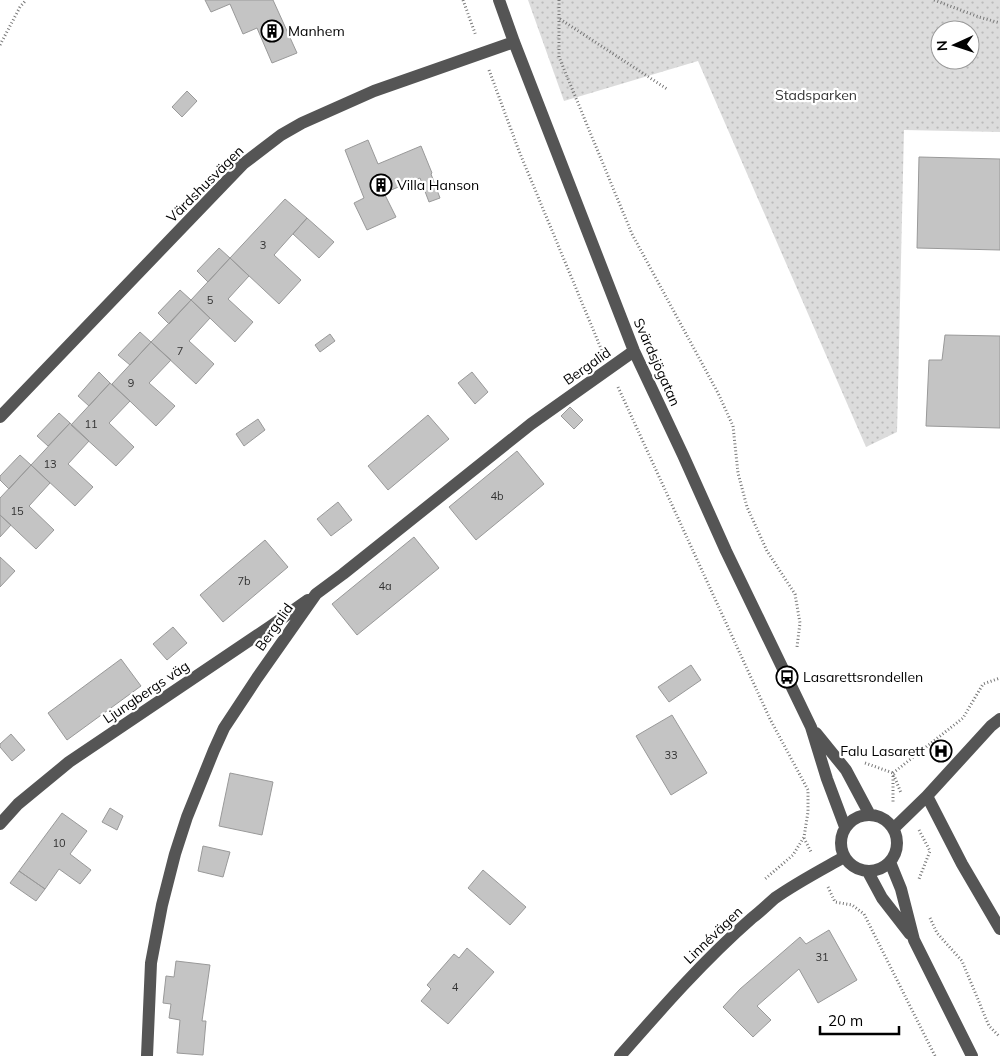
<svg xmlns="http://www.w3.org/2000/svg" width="1000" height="1056" font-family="Mulish,sans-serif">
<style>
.park{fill:url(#park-dots);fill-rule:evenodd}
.building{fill:#c4c4c4;stroke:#999}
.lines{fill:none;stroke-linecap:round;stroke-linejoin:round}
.path{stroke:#777;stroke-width:3;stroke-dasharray:1 2.5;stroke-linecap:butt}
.minor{stroke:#555;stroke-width:12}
.labels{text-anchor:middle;stroke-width:4.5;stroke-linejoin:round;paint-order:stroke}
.number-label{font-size:11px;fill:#313131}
.poi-label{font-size:14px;fill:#000;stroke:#fff;text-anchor:start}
.park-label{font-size:14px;fill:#333;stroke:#fff}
.street-label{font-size:14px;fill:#000;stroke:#fff}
</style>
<defs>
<pattern id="park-dots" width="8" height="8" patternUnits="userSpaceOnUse" patternTransform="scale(1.25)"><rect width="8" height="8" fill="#dcdcdc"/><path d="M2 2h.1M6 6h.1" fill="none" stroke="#bbb" stroke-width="1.8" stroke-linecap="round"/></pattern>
</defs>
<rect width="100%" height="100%" fill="#fff"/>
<path class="park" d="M528,0H1000V132L904,130L897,432L866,447L698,61L564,101ZM940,30H970V60H940Z"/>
<path class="building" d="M205,0H273L297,53L272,63L257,28L243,34L230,4L211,12Z
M187,91L197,101L182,117L172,107Z
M368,140L378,164L421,146L432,173L431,174L440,198L429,202L420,178L384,193L396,217L367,230L354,203L364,198L345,150Z
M919,157L1000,159V250L917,248Z
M285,199L307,218L274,255L301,280L279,304L230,258Z
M307,218L334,242L319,258L293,234Z
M219,248L230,258L208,282L197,271Z
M230,258L249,276L228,299L253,322L235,342L191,300Z
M180,290L191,300L169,324L158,313Z
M191,300L210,318L189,341L214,364L196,384L151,342Z
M140,332L151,342L130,365L118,355Z
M330,334L335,341L320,352L315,345Z
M945,335L1000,336V428L926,426L929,360H942Z
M151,342L171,360L149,383L175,406L156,426L112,384Z
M99,372L110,383L89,406L78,396Z
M472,372L488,392L475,404L458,383Z
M110,383L130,401L109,423L134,447L116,466L71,425Z
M570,407L583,420L574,429L561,416Z
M59,413L70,423L48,446L37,436Z
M428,415L449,439L388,490L368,466Z
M258,419L265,430L244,446L236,434Z
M70,423L89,441L68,464L93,487L75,506L31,465Z
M517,451L544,484L476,540L449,507Z
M20,455L31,465L9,489L0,480V476Z
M31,465L50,483L29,506L54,530L36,549L0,515V498Z
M338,502L352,520L331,536L317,519Z
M0,515L11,525L0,537Z
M414,537L439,568L357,635L332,604Z
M265,540L288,567L223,622L200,595Z
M0,557L15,571L0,587Z
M173,627L187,643L167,660L153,644Z
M121,659L141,686L67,740L48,713Z
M691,665L701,680L669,702L658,687Z
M672,715L707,773L671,795L636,736Z
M11,734L25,750L12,761L0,747V744Z
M230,773L273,782L262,835L219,826Z
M110,808L123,816L117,830L102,822Z
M62,813L87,831L70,854L91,870L80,884L59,869L45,889L19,871Z
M203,846L230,852L223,877L198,871Z
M483,870L526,907L510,925L468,888Z
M19,871L45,889L36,901L10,883Z
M829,930L857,980L818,1003L799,969L757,1006L771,1020L753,1037L723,1007L740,989L800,937L806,944Z
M467,948L494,972L448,1024L421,1001L431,989L427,985L454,954L459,958Z
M176,961L210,965L202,1021H206L203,1055L177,1053L180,1020L169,1018L171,1004L163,1003L166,976L174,977Z"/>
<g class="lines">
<path class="path" d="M463,0L476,36
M559,0V57L632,234L718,393L733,426L738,473L747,507L767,551L795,594L800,623L797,647
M934,0L979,17L1000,23
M560,19L667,89
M0,45L20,7L26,0
M489,70L519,151L602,351
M618,387L770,719L808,790V812L804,837L793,855L765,879
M865,763L893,773L901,793
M893,773L963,718L983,684L1000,678
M893,776V803
M919,830L930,851L919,879
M804,838L811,852
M828,887L835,902L852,905L864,914L935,1056
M930,918L937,933L962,961L989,1026L1000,1037"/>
<path class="minor" d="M499,0L514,42L634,351L683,455L726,551L811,727L827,779L845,827
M0,417L243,164L281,135L302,123L374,91L514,42
M816,733L846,770L870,815
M927,796L962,864L1000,929
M841 843a28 28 0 1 1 56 0a28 28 0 1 1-56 0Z
M0,824L18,804L69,762L271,626L308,600
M893,829L927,796L991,726L1000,719
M890,862L901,889L914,940L972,1056
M868,872L882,898L910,934
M147,1056L151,963L162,905L175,854L187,817L214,750L224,728L257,678L316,594L343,574L531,424L634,351
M620,1056C662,1008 704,960 752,918C760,912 767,905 775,898C796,883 821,870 844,857"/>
</g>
<defs>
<g id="building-ring" transform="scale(1.125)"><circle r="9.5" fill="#fff" stroke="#000" stroke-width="1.5"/><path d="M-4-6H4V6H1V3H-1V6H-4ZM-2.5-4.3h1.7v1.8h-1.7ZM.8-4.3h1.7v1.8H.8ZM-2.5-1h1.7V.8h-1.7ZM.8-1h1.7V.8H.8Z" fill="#000"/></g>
<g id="bus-ring" transform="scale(1.125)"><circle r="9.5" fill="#fff" stroke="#000" stroke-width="1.5"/><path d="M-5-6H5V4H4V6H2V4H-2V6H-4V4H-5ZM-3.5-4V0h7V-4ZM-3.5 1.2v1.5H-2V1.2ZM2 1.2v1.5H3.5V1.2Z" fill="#000"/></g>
<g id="hospital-ring" transform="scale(1.125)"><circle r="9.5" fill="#fff" stroke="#000" stroke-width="1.5"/><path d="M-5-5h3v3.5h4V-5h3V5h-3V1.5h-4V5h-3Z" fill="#000"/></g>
</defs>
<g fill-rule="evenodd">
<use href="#building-ring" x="272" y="31"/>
<use href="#building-ring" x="381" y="185"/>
<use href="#bus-ring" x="787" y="677"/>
<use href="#hospital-ring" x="941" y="751"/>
</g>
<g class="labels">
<g class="number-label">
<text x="263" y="249">3</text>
<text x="210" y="304">5</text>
<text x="180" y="355">7</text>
<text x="131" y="387">9</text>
<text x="91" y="428">11</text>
<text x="50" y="468">13</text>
<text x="497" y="500">4b</text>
<text x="17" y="515">15</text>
<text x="244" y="585">7b</text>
<text x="385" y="590">4a</text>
<text x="671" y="759">33</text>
<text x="59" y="847">10</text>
<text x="822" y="961">31</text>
<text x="455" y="991">4</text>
</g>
<g class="poi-label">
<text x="288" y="36">Manhem</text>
<text x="397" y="190">Villa Hanson</text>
<text x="803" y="682">Lasarettsrondellen</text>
<text x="925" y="756" text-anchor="end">Falu Lasarett</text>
</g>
<g class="park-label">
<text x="816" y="100">Stadsparken</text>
</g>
<g class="street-label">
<text transform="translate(205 184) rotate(-45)" y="5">Värdshusvägen</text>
<text transform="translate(657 362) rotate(66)" y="5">Svärdsjögatan</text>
<text transform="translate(587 366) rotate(-35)" y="5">Bergalid</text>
<text transform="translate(274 627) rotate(-55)" y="5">Bergalid</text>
<text transform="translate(146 692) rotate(-34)" y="5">Ljungbergs väg</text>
<text transform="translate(713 935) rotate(-44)" y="5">Linnévägen</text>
</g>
</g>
<g transform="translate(955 45) rotate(267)"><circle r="24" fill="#ffffff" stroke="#999999"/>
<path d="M0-4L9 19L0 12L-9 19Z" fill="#000000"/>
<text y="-8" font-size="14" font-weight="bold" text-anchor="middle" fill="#000000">N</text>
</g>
<path d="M820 1026v8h79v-8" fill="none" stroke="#000000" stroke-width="2.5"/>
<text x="828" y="1026" font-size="15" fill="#000000" stroke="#ffffff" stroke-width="4" paint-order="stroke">20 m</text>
</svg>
